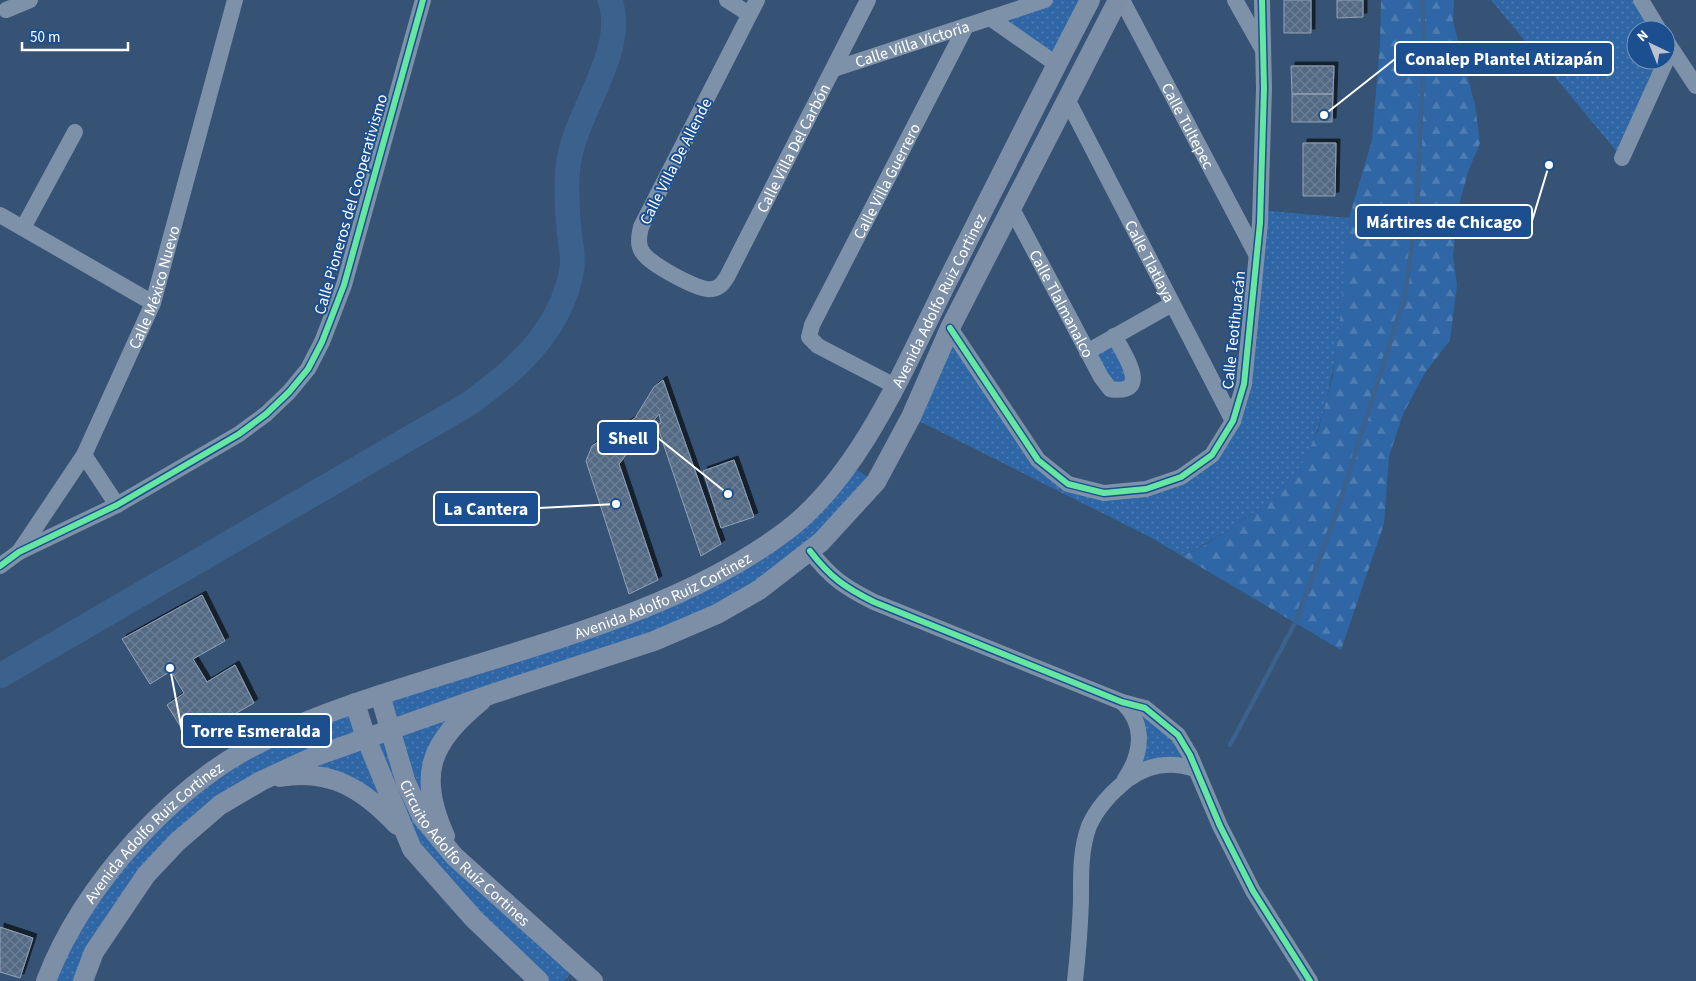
<svg xmlns="http://www.w3.org/2000/svg" width="1696" height="981" font-family="'Source Sans 3',sans-serif">
<style>
.forest{fill:url(#forest-firs)}
.park{fill:url(#park-dots)}
.lines{fill:none;stroke-linecap:round;stroke-linejoin:round}
.stream{stroke:#3b618d;stroke-width:4.5}
.river{stroke:#3b618d;stroke-width:25}
.building{fill:url(#building-cross-hatch);stroke:#92a2b6;filter:url(#shadow)}
.minor{stroke:#7d92a8;stroke-width:16}
.major{stroke:#7d8ea7;stroke-width:20}
.cycleway-casing{stroke:#1b4f8f;stroke-width:9}
.cycleway{stroke:#66e7a1;stroke-width:6}
.labels{text-anchor:middle;stroke-width:4;stroke-linejoin:round;paint-order:stroke}
.street-label{font-size:16px;fill:#fff;stroke:#1b4f8f}
.leader{fill:none;stroke:#fff;stroke-width:2}
.callout-dot{fill:#fff;stroke:#1b4f8f;stroke-width:2}
.callout{fill:#1b4f8f;stroke:#fff;stroke-width:2}
.callout-label{font-size:18px;text-anchor:middle;font-weight:bold;fill:#fff}
</style>
<defs>
<pattern id="forest-firs" width="22" height="20" patternUnits="userSpaceOnUse" patternTransform="scale(1.25)"><rect width="22" height="20" fill="#2f66a5"/><path d="M5 1l3.5 6h-7zM16 11l3.5 6h-7z" fill="#4e7db2"/></pattern>
<pattern id="park-dots" width="8" height="8" patternUnits="userSpaceOnUse" patternTransform="scale(1.25)"><rect width="8" height="8" fill="#2f66a5"/><path d="M2 2h.1M6 6h.1" fill="none" stroke="#4e7db2" stroke-width="1.8" stroke-linecap="round"/></pattern>
<pattern id="building-cross-hatch" width="8" height="8" patternUnits="userSpaceOnUse" patternTransform="scale(1.25)"><rect width="8" height="8" fill="#526984"/><path d="M0 0l8 8M0 8l8-8" fill="none" stroke="#6c8096"/></pattern>
<filter id="shadow"><feDropShadow dx="4" dy="-4" stdDeviation="0" flood-color="#0009"/></filter>
</defs>
<rect width="100%" height="100%" fill="#365274"/>
<path class="forest" d="M1381,0H1454L1453,21L1475,105L1480,143L1468,172L1458,209L1453,256L1457,285L1450,340L1425,373L1403,414L1389,457L1384,524L1341,650L1182,556L1205,545L1251,515L1297,471L1318,431L1333,375L1349,218L1372,140L1380,43Z"/>
<path class="park" d="M1045,0H1090L1056,64L990,18Z
M1491,0H1641L1659,30H1636V60H1666L1622,158Z
M1260,210L1349,218C1341,299 1340,431 1281,493C1275,499 1267,503 1260,508C1235,526 1210,543 1182,556L1152,538L911,417L950,328L1038,460L1104,493L1181,477L1233,421Z
M1114,336L1133,370L1119,391L1087,352Z
M849,465L876,482L759,590L486,697L451,729L429,784L454,856L577,967L564,981H539L349,785L287,776L177,842L83,981H46L77,917L210,773L355,703L366,738L391,729L380,695L570,634L747,557Z
M1145,708L1195,769L1134,765L1130,710Z"/>
<g class="lines">
<path class="stream" d="M1230,745L1295,623L1336,514L1405,295L1417,208L1424,46L1422,0"/>
<path class="river" d="M0,676L470,403C505,377 538,351 558,311C564,299 570,281 572,268C574,257 570,242 569,230C567,206 565,179 570,155C580,106 627,49 610,0"/>
</g>
<path class="building" d="M1284,0H1311V33H1284Z
M1337,0H1363V17L1337,18Z
M1291,66H1334L1333,94H1292Z
M1292,94H1333L1332,122H1292Z
M1303,143H1336L1335,196H1303Z
M663,380L721,544L701,556L657,425L661,423L659,414L619,464L658,580L629,594L586,461L592,446L635,418L654,387Z
M734,460L754,517L721,528L703,471Z
M202,595L225,641L193,659L207,682L235,665L254,703L189,740L167,705L184,693L171,671L150,684L122,639Z
M0,927L33,938L20,978L0,972Z"/>
<g class="lines">
<g class="minor">
<path d="M727,0L749,14"/>
<path id="s1" d="M757,0L641,227C639,236 637,245 643,253C650,264 700,292 712,289C720,288 723,283 727,277L868,0"/>
<path id="s2" d="M1122,0L1255,252"/>
<path d="M1235,0L1262,48"/>
<path d="M1641,0L1659,30"/>
<path d="M6,10L30,0"/>
<path d="M990,18L1056,64"/>
<path d="M1667,42L1696,86"/>
<path id="s3" d="M834,69L1045,0"/>
<path id="s4" d="M1068,101L1233,421"/>
<path d="M1622,158L1671,50"/>
<path id="s5" d="M1011,207L1101,377L1110,389C1153,396 1124,353 1114,336"/>
<path d="M0,215L153,303"/>
<path d="M23,228L75,132"/>
<path d="M950,328L1038,460L1068,484L1104,493L1146,489L1181,477L1212,455L1233,421L1244,384L1260,223L1264,88L1262,0"/>
<path d="M1087,352L1172,304"/>
<path id="s6" d="M895,386L818,346L809,337L812,325L966,26"/>
<path d="M84,455L117,505"/>
<path d="M810,551C830,577 844,587 874,602L1122,702L1145,708L1178,735L1190,755L1220,826L1253,891L1310,981"/>
<path id="s7" d="M19,552L84,455L153,303L235,0"/>
<path d="M0,566L19,552L117,505L239,434L266,414L289,392L308,369L322,342L344,285L423,0"/>
<path d="M1122,702C1146,724 1142,754 1125,779"/>
<path d="M1075,981C1078,954 1080,928 1081,901C1081,877 1080,850 1089,826C1097,808 1112,792 1127,780C1148,764 1171,761 1195,769"/>
</g>
<g class="major">
<path id="s8" d="M380,695L406,783L422,817L454,856L593,981"/>
<path d="M355,703L366,738L412,849L474,919L539,981"/>
<path d="M280,777C331,768 364,790 397,825"/>
<path d="M445,836C417,774 430,743 481,701"/>
<path id="s9" d="M46,981C66,929 98,882 135,841C167,806 204,773 246,750C298,722 353,703 408,686C534,645 680,611 786,531C862,474 907,361 949,278C996,185 1042,92 1090,0"/>
<path d="M83,981L94,952L146,875L177,842L220,805L261,781L313,757L489,695L654,641L717,614L759,590L821,542L876,482L911,417L950,328L1118,0"/>
</g>
<g class="cycleway-casing">
<path id="cycleway" d="M950,328L1038,460L1068,484L1104,493L1146,489L1181,477L1212,455L1233,421L1244,384L1260,223L1264,88L1262,0
M810,551C830,577 844,587 874,602L1122,702L1145,708L1178,735L1190,755L1220,826L1253,891L1310,981
M0,566L19,552L117,505L239,434L266,414L289,392L308,369L322,342L344,285L423,0"/>
</g>
<use href="#cycleway" class="cycleway"/>
</g>
<g class="labels">
<g class="street-label">
<text dy="6" stroke="none"><textPath href="#s3" startOffset="82">Calle Villa Victoria</textPath></text>
<text dy="6" stroke="none"><textPath href="#s2" startOffset="142">Calle Tultepec</textPath></text>
<text dy="6" stroke="none"><textPath href="#s1" startOffset="526">Calle Villa Del Carbón</textPath></text>
<text transform="translate(675 161) rotate(-63)" y="6">Calle Villa De Allende</text>
<text dy="6" stroke="none"><textPath href="#s6" startOffset="274">Calle Villa Guerrero</textPath></text>
<text transform="translate(350 204) rotate(-74)" y="6">Calle Pioneros del Cooperativismo</text>
<text dy="6" stroke="none"><textPath href="#s4" startOffset="180">Calle Tlatlaya</textPath></text>
<text dy="6" stroke="none"><textPath href="#s7" startOffset="299">Calle México Nuevo</textPath></text>
<text dy="6" stroke="none"><textPath href="#s9" startOffset="1175">Avenida Adolfo Ruiz Cortinez</textPath></text>
<text dy="6" stroke="none"><textPath href="#s5" startOffset="109">Calle Tlalmanalco</textPath></text>
<text transform="translate(1233 330) rotate(-84)" y="6">Calle Teotihuacán</text>
<text dy="6" stroke="none"><textPath href="#s9" startOffset="756">Avenida Adolfo Ruiz Cortinez</textPath></text>
<text dy="6" stroke="none"><textPath href="#s9" startOffset="186">Avenida Adolfo Ruiz Cortinez</textPath></text>
<text dy="6" stroke="none"><textPath href="#s8" startOffset="184">Circuito Adolfo Ruíz Cortines</textPath></text>
</g>
</g>
<path class="leader" d="M1324 115L1395 59M1549 165L1532 221M728 494L658 438M616 504L539 508M170 668L182 731"/>
<g class="callout-dot">
<circle cx="1324" cy="115" r="5"/>
<circle cx="1549" cy="165" r="5"/>
<circle cx="728" cy="494" r="5"/>
<circle cx="616" cy="504" r="5"/>
<circle cx="170" cy="668" r="5"/>
</g>
<g class="callout">
<rect x="1395" y="42" width="218" height="33" rx="5"/>
<rect x="1356" y="205" width="176" height="33" rx="5"/>
<rect x="598" y="421" width="60" height="33" rx="5"/>
<rect x="434" y="492" width="105" height="33" rx="5"/>
<rect x="182" y="714" width="149" height="33" rx="5"/>
</g>
<g class="callout-label">
<text x="1504" y="65">Conalep Plantel Atizapán</text>
<text x="1444" y="228">Mártires de Chicago</text>
<text x="628" y="444">Shell</text>
<text x="486" y="515">La Cantera</text>
<text x="256" y="737">Torre Esmeralda</text>
</g>
<g transform="translate(1651 45) rotate(317)"><circle r="24" fill="#1b4f8f" stroke="#7695bc"/>
<path d="M0-4L9 19L0 12L-9 19Z" fill="#b9c2ce"/>
<text y="-8" font-size="14" font-weight="bold" text-anchor="middle" fill="#ffffff">N</text>
</g>
<path d="M22 42v8h106v-8" fill="none" stroke="#ffffff" stroke-width="2.5"/>
<text x="30" y="42" font-size="15" fill="#ffffff" stroke="#1b4f8f" stroke-width="4" paint-order="stroke">50 m</text>
</svg>
